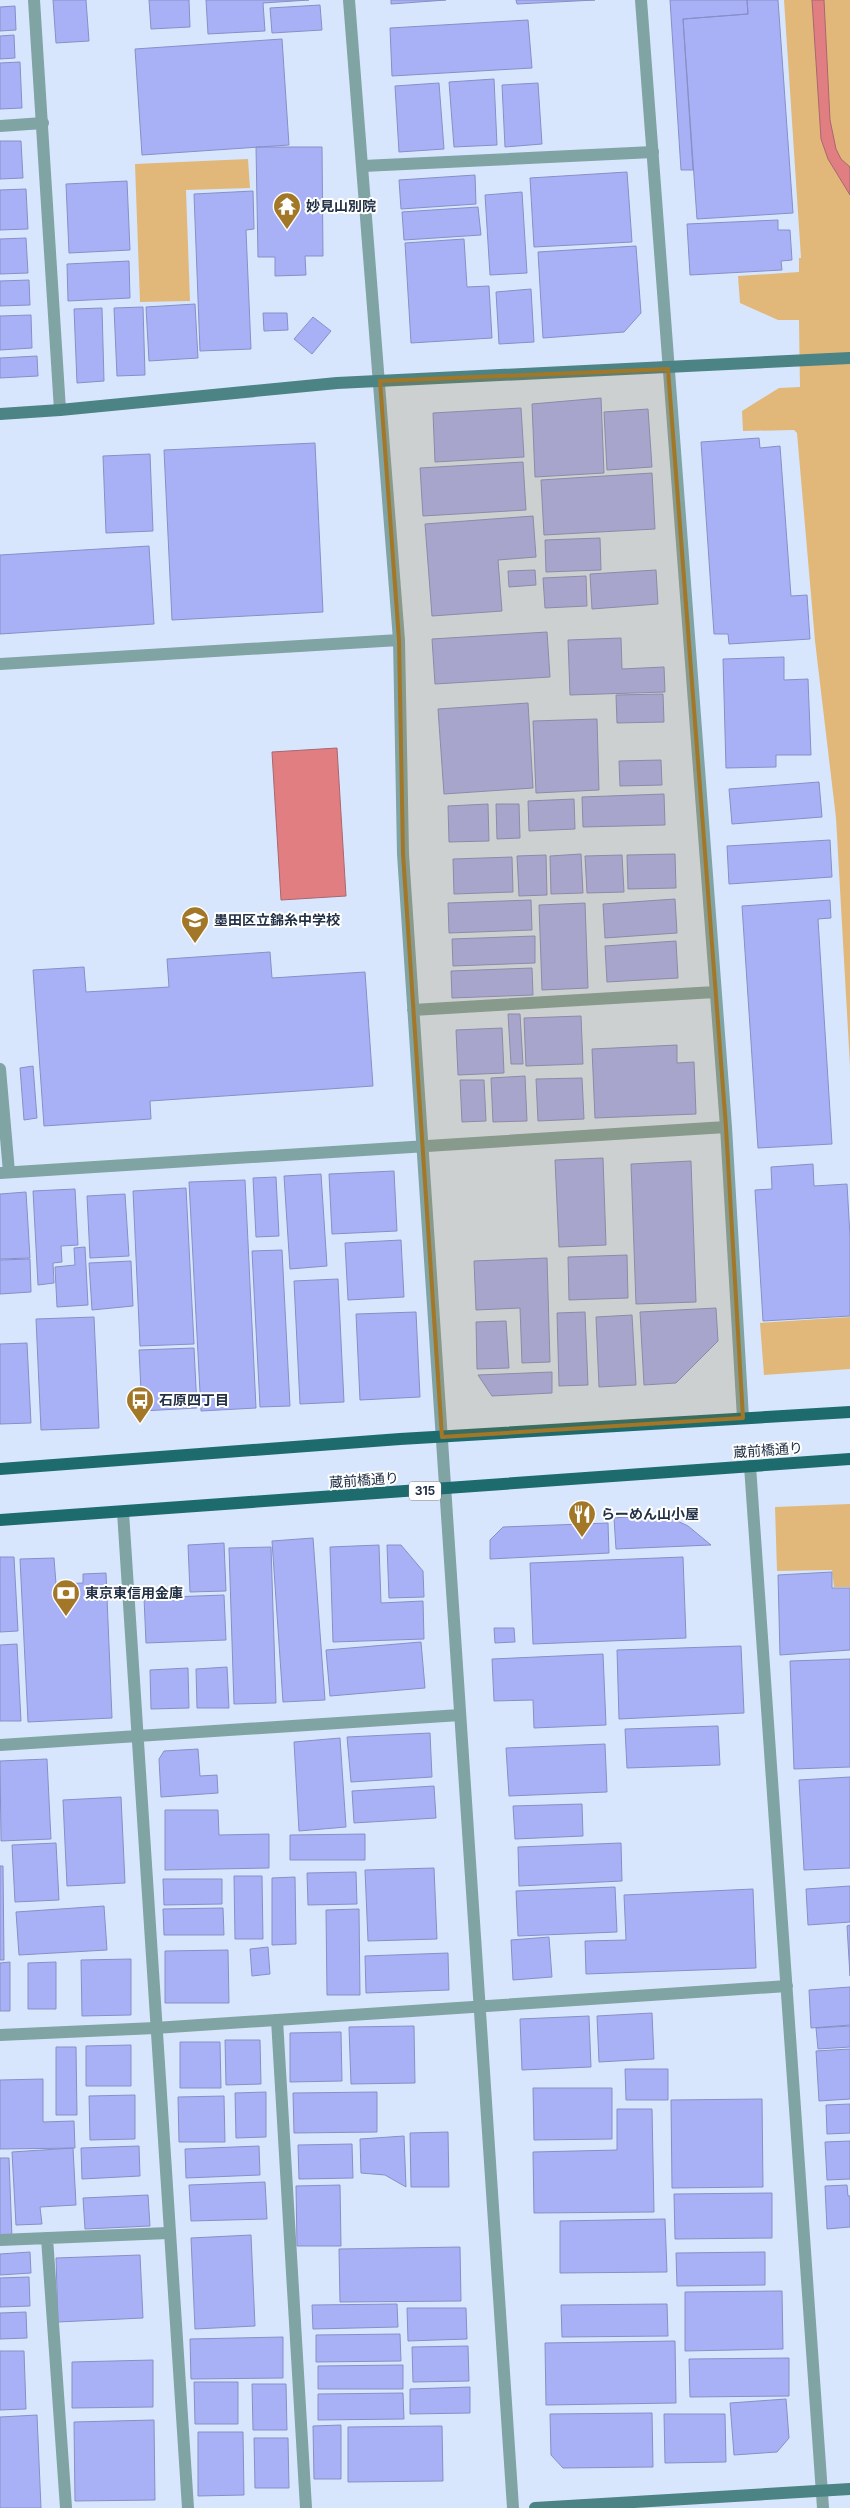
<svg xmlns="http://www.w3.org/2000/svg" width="850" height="2508" font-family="Inter,'Noto Sans JP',sans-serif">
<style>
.green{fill:#e1b879}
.water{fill:#e17e82;stroke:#a86770}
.building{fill:#a8b1f5;stroke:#888fc8}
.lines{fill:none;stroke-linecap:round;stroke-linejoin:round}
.lane{stroke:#80a3a4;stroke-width:12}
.street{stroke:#80a3a4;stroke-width:12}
.secondary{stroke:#4c8384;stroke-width:12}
.primary{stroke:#1e6b6e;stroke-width:12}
.marked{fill:#a37728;fill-opacity:0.2;stroke:#a37728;stroke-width:4;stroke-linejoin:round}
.labels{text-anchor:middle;stroke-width:4;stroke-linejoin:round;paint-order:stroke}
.shield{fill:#fff;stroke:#656f7e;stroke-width:1}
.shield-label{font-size:12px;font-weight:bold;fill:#233146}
.poi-label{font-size:14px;font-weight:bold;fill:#233146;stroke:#fff;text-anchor:start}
.street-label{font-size:14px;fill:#233146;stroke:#fff}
</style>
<rect width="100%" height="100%" fill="#d7e6fc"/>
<path class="green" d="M784,0H850V1066L836,818L815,641L797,433L794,430L743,431L742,411L779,388L800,387L799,320H778L740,303L738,276L799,272V258H801Z
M248,159L250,188L186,190L190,301L140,302L135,164Z
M850,1317V1369L764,1375L760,1323Z
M850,1504V1587H834L832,1570L777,1571L775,1507Z"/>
<path class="water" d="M812,0H824L830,120L836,149L841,159L850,167V195L828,159L821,139Z
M337,748L346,896L281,900L272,752Z"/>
<path class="building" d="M53,0H86L89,41L56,43Z
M149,0H189L190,27L151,29Z
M206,0H309L263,3L265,31L208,34Z
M391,0H446L391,4Z
M516,0H595L517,4Z
M670,0H747L748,14L683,19L693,170H681Z
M747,0H778L793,213L697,219L683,19L748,14Z
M320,5L322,30L272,33L270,8Z
M15,6L16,30L0,31V7Z
M528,20L532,68L392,76L390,28Z
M14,35L15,58L0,59V36Z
M282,39L289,145L142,155L135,49Z
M20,62L22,108L0,109V63Z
M494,79L497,145L454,147L449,82Z
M439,83L444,149L399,152L395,86Z
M538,83L542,144L505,147L502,85Z
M0,141H21L23,178L0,179Z
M256,147H322L323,256H305L306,275L275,276V257H258Z
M627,172L632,242L534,247L530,178Z
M475,175L476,204L401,209L399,180Z
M127,181L130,250L69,253L66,184Z
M26,189L28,229L0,230V190Z
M253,191L254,229L246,230L251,349L200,351L194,194Z
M522,192L527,273L490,275L485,195Z
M478,207L481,235L404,240L402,212Z
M778,220V230H790L792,260L781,261L782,270L690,275L687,224Z
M26,238L28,273L0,274V239Z
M464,239L467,287L489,286L492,338L411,343L405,243Z
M636,246L641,313L624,332L543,338L538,252Z
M129,261L130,298L68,301L67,264Z
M29,280L30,305L0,306V281Z
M531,289L534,342L499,344L496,292Z
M195,304L198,358L149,361L146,307Z
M143,307L145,375L117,376L114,308Z
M102,308L104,381L77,383L74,309Z
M263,313H287L288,330L264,331Z
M31,315L32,348L0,350V316Z
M313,317L331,331L312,354L294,339Z
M37,356L38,376L0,378V358Z
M601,398L604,473L535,477L532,404Z
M521,408L524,457L435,462L433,413Z
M648,409L652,467L607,470L604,412Z
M759,438L760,448L780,446L791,596L807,595L810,639L729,644L728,634H714L701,442Z
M315,443L323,612L172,620L164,450Z
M150,454L153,531L106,533L103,456Z
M523,462L526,510L423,516L420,468Z
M652,473L655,529L544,535L541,480Z
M533,516L536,557L498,560L502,611L432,616L425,524Z
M600,538L601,570L546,572L545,540Z
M149,546L154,624L0,634V555Z
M535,570L536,585L509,587L508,571Z
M656,570L658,604L592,609L590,574Z
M586,576L587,606L545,608L543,578Z
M547,632L550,677L435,684L432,639Z
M621,638L622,669L664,667L665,692L570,695L568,640Z
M784,657V680L808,679L811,755H776V767L726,768L723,659Z
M663,694L664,722L617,723L616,695Z
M528,703L533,788L444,794L438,709Z
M597,719L599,790L536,793L533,721Z
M661,760L662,785L620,786L619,761Z
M819,782L822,817L732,824L729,789Z
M664,794L665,825L583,827L582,797Z
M574,799L575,829L529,831L528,801Z
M488,804L489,841L449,842L448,806Z
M496,804H519L520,838L497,839Z
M830,840L832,877L729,884L727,846Z
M581,854L583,893L551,894L550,856Z
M675,854L676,888L628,889L627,855Z
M546,855L547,895L519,896L517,856Z
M622,855L624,892L587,893L585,856Z
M512,857L513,892L454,894L453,859Z
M675,899L677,933L605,938L603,904Z
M531,900L532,930L449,933L448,903Z
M830,900L831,918L818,919L832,1144L758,1148L742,906Z
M585,903L588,988L542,990L539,905Z
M535,936V963L453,966L452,939Z
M676,941L678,978L607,982L605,946Z
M270,952L272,978L365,972L373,1086L150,1101L151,1119L44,1126L33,970L84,967L86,992L169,987L167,959Z
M532,968L533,995L452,998L451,971Z
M508,1014H520L523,1064H511Z
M581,1016L583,1064L526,1066L524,1018Z
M502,1028L504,1073L458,1075L456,1030Z
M677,1045V1063L694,1062L696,1114L595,1118L592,1049Z
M33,1066L37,1118L24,1120L20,1068Z
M525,1076L527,1121L493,1122L491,1078Z
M582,1078L584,1119L538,1121L536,1079Z
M460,1080H484L486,1121L462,1122Z
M603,1158L606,1245L559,1247L555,1160Z
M691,1161L696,1302L636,1304L631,1164Z
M813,1164L814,1186L847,1184L850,1236V1316L763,1321L755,1190L772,1189L771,1167Z
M394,1171L397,1231L332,1234L329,1174Z
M321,1174L327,1266L290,1269L284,1176Z
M276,1177L279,1236L256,1237L253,1178Z
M245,1180L256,1408L201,1411L189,1182Z
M186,1188L194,1344L140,1346L133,1191Z
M75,1189L78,1245L61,1246L62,1262L53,1263L54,1283L38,1285L33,1191Z
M26,1192L30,1258L0,1259V1194Z
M125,1194L129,1256L90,1258L87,1196Z
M401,1240L404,1297L348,1300L345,1243Z
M85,1247L88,1305L57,1307L55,1267L75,1265L74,1248Z
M282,1250L290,1406L260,1407L252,1251Z
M627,1255L628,1298L569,1300L568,1257Z
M547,1258L550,1362L522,1363L520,1308L476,1310L474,1261Z
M30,1259L31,1292L0,1294V1260Z
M131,1261L133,1306L92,1310L89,1263Z
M338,1279L344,1402L300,1404L294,1281Z
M716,1308L718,1341L676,1383L644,1385L640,1312Z
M416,1312L420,1397L360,1400L356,1314Z
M585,1312L588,1385L559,1386L557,1313Z
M632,1315L636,1385L599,1387L596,1317Z
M94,1317L99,1428L41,1430L36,1319Z
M506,1321L509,1368L477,1369L476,1322Z
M27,1343L31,1423L0,1424V1344Z
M194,1348L197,1408L142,1411L139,1350Z
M552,1372V1393L492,1396L478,1375Z
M663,1514L688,1526L711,1545L616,1549L614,1518Z
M608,1523L609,1553L490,1559V1540L503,1527Z
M313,1538L325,1700L283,1702L272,1541Z
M224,1543L226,1591L190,1592L188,1545Z
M379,1545L381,1603L423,1601L424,1639L333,1642L330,1547Z
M387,1545H401L423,1571L424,1597L389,1598Z
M271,1547L276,1703L234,1704L229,1548Z
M0,1557H14L18,1631L0,1632Z
M683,1557L686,1638L533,1644L530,1563Z
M54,1558L56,1584L83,1583V1574L106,1573L112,1718L28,1722L20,1559Z
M832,1572V1588H850V1650L780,1655L778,1575Z
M224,1595L226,1640L146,1643L144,1598Z
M494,1628H514L515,1642L495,1643Z
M421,1642L425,1688L330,1696L326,1650Z
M17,1644L21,1721H0V1645Z
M741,1646L744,1713L619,1719L617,1650Z
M603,1654L606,1725L534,1728L533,1700L494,1701L492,1659Z
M850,1659V1767L794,1769L790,1661Z
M227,1667L229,1708H197L196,1669Z
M188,1668L189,1708L151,1709L150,1670Z
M718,1726L720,1765L627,1768L625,1729Z
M430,1733L432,1777L351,1782L347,1737Z
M340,1738L346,1827L299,1831L294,1742Z
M605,1744L607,1792L509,1796L506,1748Z
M198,1749L200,1776L217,1775L218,1793L161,1797L159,1759L164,1751Z
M47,1759L51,1839L1,1841L0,1761Z
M850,1777V1868L804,1870L799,1780Z
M434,1786L436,1818L354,1823L352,1791Z
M121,1797L125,1883L67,1886L63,1800Z
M582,1804L583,1836L515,1839L513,1806Z
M165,1810H218L219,1835L269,1834V1868L165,1870Z
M365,1834V1860H290V1835Z
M56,1843L59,1900L15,1902L12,1845Z
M621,1843L622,1881L519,1886L518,1847Z
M0,1866H3L4,1960H0Z
M434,1868L437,1939L368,1941L365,1870Z
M356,1872L357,1904L308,1905L307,1873Z
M234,1876H262L263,1939H235Z
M295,1877L296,1944L272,1945V1878Z
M163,1879H222V1904L164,1905Z
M850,1886V1922L808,1925L806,1889Z
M615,1887L617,1932L518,1936L516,1891Z
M753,1889L756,1968L586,1974L585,1941L626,1940L624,1895Z
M104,1906L107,1950L19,1955L16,1912Z
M223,1908L224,1935H164L163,1909Z
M359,1909L360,1995H327L326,1910Z
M850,1925V1976L847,1926Z
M549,1937L552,1977L513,1980L511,1940Z
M268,1947L270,1974L252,1976L250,1949Z
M228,1950L229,2003H165V1951Z
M448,1953L449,1990L366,1993L365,1956Z
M131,1959V2015L82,2016L81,1960Z
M10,1962V2011H0V1963Z
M56,1962V2009H28V1963Z
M850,1987V2025L811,2028L809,1990Z
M652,2013L654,2059L599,2062L597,2016Z
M589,2016L591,2067L522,2070L520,2019Z
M414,2026L415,2083L351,2084L349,2027Z
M850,2026V2047L818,2049L816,2028Z
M341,2032L342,2081L290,2082V2033Z
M225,2040H260L261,2084L226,2085Z
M180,2042H220L221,2088H180Z
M131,2045V2086H86V2046Z
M56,2047H76L77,2115H56Z
M850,2049V2099L819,2101L816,2051Z
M625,2069H668V2100H626Z
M43,2079V2122L74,2121L75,2148L0,2149V2080Z
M533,2088H612V2139L534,2140Z
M266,2092V2137L236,2138L235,2093Z
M377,2092V2132L294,2133L293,2093Z
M135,2095V2139L90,2140L89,2096Z
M224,2096L225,2142H179L178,2097Z
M762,2099L763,2187L672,2188L671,2100Z
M850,2104V2133L827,2134L826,2105Z
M617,2109H652L654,2212L534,2213L533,2152L617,2150Z
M448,2132L449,2187H411L410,2133Z
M404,2136L406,2187L385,2175L361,2173L360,2139Z
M850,2141V2179L827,2180L825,2142Z
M352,2144L353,2178L299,2179L298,2145Z
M139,2146L140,2176L82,2179L81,2148Z
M259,2146L260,2175L186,2178L185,2149Z
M73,2148L76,2205L40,2207L42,2224L16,2225L12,2152Z
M0,2158H9L12,2238H0Z
M265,2182L267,2219L191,2221L189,2185Z
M340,2185L341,2246H297L296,2186Z
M847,2185L848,2196H850V2227L827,2229L825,2186Z
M772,2193V2238L675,2239L674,2194Z
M148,2195L150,2226L85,2229L83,2198Z
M665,2219L667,2272L560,2273V2221Z
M251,2235L255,2326L195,2329L191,2238Z
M460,2247L461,2301L340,2302L339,2249Z
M30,2252L31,2273L0,2275V2254Z
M765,2252V2285L677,2286L676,2253Z
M140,2255L143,2318L58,2322L56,2258Z
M29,2277L30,2306L0,2307V2278Z
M782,2291L783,2349L685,2351V2292Z
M397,2304L398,2327L313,2329L312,2305Z
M667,2304L668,2336L562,2337L561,2305Z
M407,2308H466L467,2339L408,2341Z
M26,2312L27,2338L0,2339V2313Z
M400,2334L401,2361L316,2362V2335Z
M283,2337V2378L191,2379L190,2339Z
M675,2341L676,2403L546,2405L545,2343Z
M468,2346L469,2381L413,2382L412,2347Z
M0,2351H24L26,2409L0,2410Z
M789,2358V2396L690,2397L689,2359Z
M153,2360V2407L72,2408V2362Z
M403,2365V2389H318V2366Z
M194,2382H238V2424H195Z
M252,2384H286L287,2430H253Z
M470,2387V2413L410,2414V2389Z
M403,2393L404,2419L318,2420V2394Z
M786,2399L789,2438L777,2452L734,2455L730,2403Z
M652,2413L653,2467L563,2468L551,2455L550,2414Z
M664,2414H725L726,2462L665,2463Z
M37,2415L41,2508H0V2417Z
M154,2420L155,2500L75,2501L74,2422Z
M341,2425V2479H314L313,2426Z
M442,2426L443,2481L348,2482V2427Z
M198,2432H243L244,2495L198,2496Z
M254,2438H288L289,2488H255Z"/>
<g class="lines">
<path class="lane" d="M0,126L43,123
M363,166L653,152
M277,2020L306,2508
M47,2238L66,2508
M0,2240L168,2233"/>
<path class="street" d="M34,0L60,410
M349,0L399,640L403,854L513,2508
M641,0L726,1127L743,1418
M0,664L399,640
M413,1010L715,992
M0,1069L9,1172
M0,1173L726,1127
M750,1466L823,2508
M123,1512L188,2508
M0,1745L460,1715
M0,2035L155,2028L787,1986"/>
<path class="secondary" d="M0,414L60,410L337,383L850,358
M535,2508L850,2489"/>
<path class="primary" d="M0,1469L400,1439L850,1412
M0,1520L850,1459"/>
</g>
<path class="marked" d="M668,369L726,1127L743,1418L442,1437L403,854L399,640L380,381Z"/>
<defs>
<g id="temple-pin" transform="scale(1.4375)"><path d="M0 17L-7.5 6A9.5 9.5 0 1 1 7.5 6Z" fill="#a37728" stroke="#fff"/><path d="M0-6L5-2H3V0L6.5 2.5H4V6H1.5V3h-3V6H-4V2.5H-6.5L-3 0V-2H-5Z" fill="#fff"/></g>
<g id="school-pin" transform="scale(1.4375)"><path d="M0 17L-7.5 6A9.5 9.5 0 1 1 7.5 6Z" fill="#a37728" stroke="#fff"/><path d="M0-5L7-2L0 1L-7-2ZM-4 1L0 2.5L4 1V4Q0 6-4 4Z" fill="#fff"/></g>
<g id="bus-pin" transform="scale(1.4375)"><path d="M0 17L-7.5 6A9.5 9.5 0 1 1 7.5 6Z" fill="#a37728" stroke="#fff"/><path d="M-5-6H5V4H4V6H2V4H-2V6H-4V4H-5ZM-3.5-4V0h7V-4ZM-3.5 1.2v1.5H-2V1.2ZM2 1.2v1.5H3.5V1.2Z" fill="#fff"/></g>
<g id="restaurant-pin" transform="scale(1.4375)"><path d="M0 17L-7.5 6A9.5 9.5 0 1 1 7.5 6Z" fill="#a37728" stroke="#fff"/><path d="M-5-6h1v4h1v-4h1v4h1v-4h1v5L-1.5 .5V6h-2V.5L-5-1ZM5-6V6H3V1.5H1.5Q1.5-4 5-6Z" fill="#fff"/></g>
<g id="bank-pin" transform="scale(1.4375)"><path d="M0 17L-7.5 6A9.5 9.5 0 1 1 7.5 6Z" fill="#a37728" stroke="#fff"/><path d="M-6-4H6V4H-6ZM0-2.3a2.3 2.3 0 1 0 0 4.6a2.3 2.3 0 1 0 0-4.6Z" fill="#fff"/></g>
</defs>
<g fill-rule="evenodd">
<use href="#temple-pin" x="287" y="206"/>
<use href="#school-pin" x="195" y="920"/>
<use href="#bus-pin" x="140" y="1400"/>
<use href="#restaurant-pin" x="582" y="1514"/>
<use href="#bank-pin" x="66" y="1593"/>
</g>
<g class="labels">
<rect class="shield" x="409" y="1481.5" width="32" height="19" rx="4"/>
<g class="shield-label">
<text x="425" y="1495">315</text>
</g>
<g class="poi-label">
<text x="306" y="211">妙見山別院</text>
<text x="214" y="925">墨田区立錦糸中学校</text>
<text x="159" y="1405">石原四丁目</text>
<text x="601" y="1519">らーめん山小屋</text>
<text x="85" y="1598">東京東信用金庫</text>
</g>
<g class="street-label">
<text transform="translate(768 1450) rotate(-4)" y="5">蔵前橋通り</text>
<text transform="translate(364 1480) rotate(-4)" y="5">蔵前橋通り</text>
</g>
</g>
</svg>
